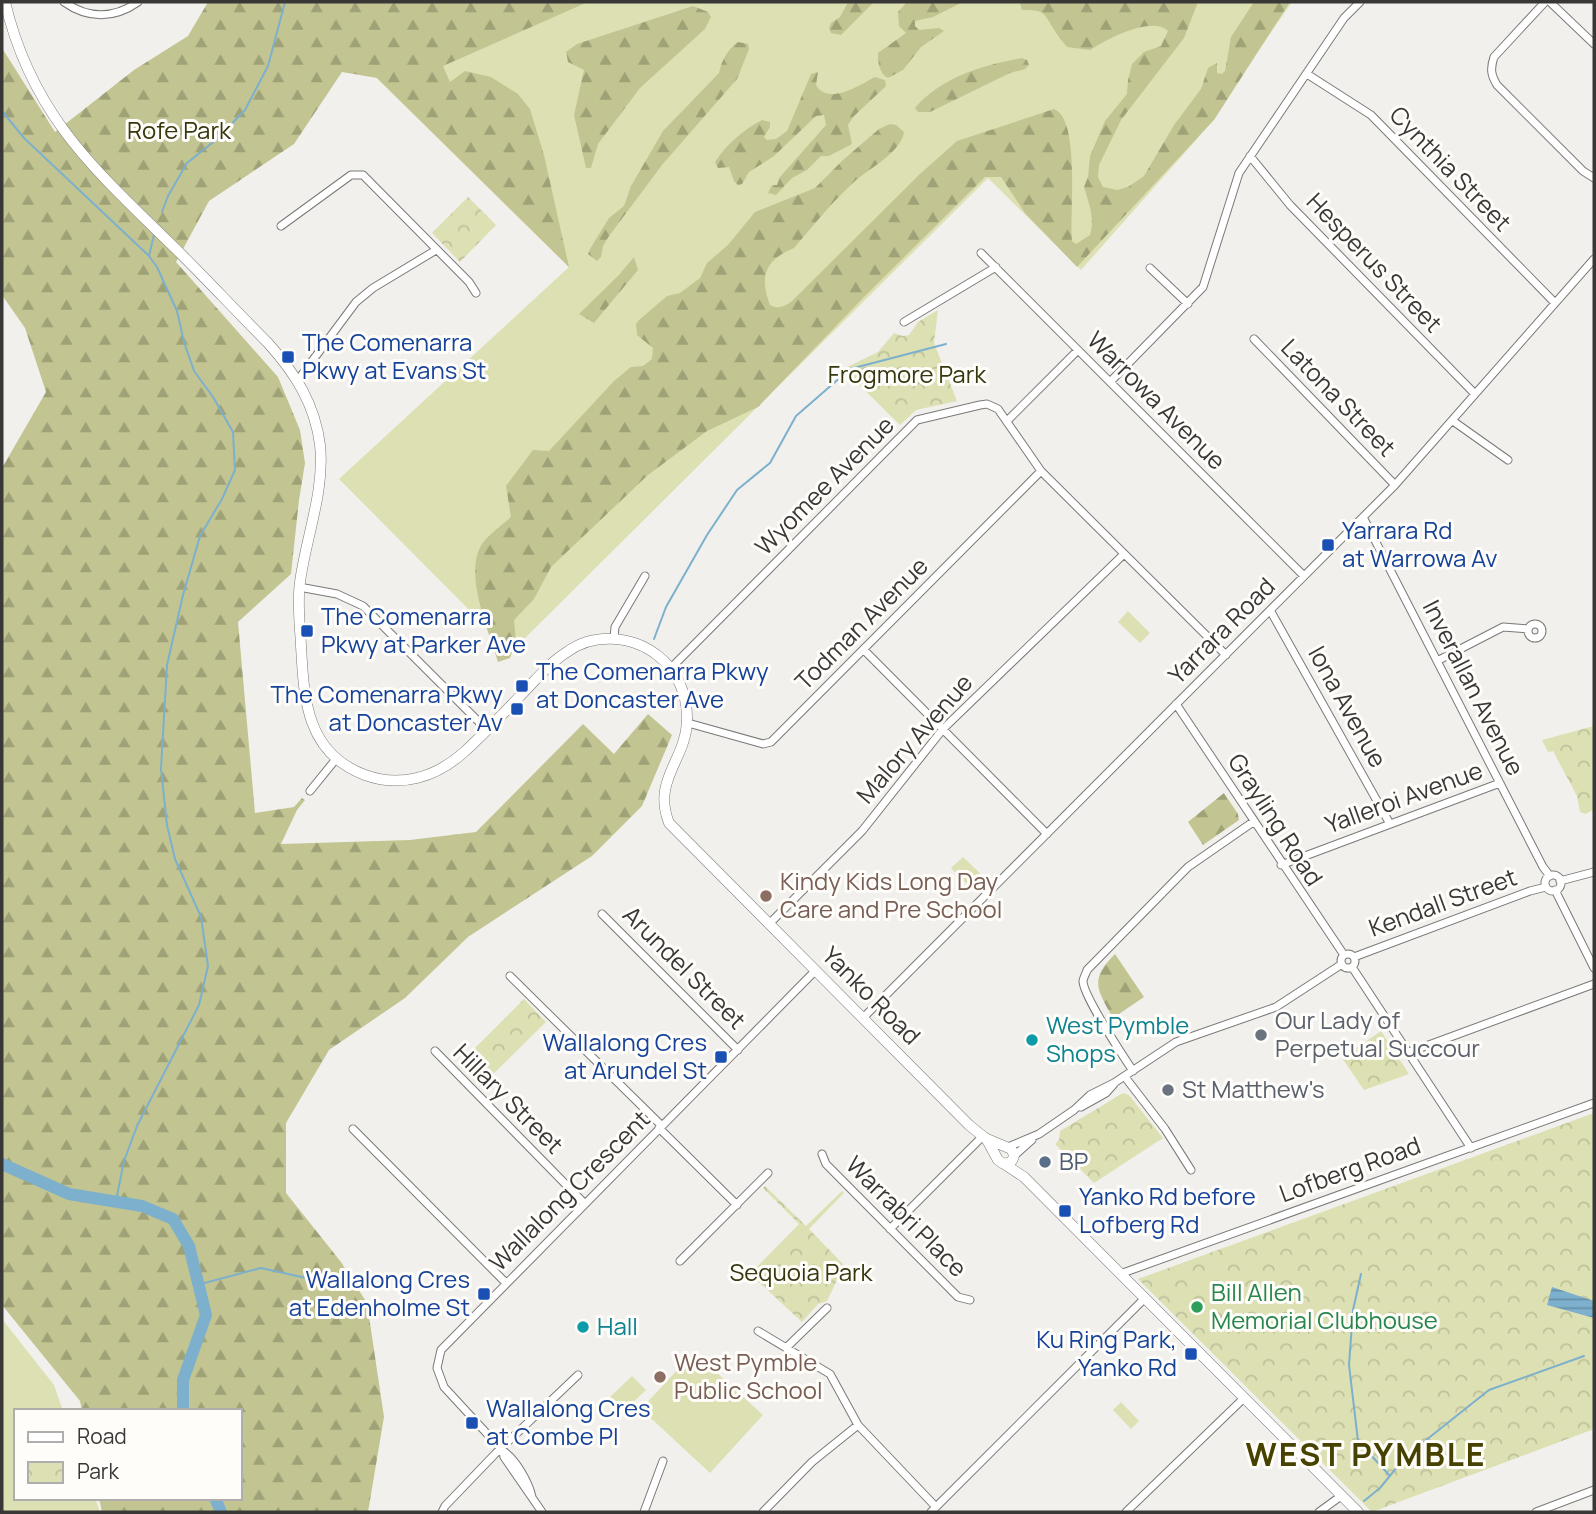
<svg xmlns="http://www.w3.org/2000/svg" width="1596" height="1514" font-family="Manrope,sans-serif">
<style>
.grass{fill:#dde0b2}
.forest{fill:url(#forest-firs)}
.park{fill:url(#park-crowns)}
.water{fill:url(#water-rules)}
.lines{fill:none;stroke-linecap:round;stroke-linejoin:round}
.stream{stroke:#7cb0cd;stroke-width:2}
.river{stroke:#7cb0cd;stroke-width:12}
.minor-casing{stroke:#7b7977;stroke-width:9}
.secondary-casing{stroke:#7b7977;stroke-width:11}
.minor{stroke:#fff;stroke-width:7}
.secondary{stroke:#fff;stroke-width:10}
.transit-dot{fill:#1a4fb4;stroke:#fffdfa;stroke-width:2.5}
.education-dot{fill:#8d6e63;stroke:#fffdfa;stroke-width:2.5}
.worship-dot{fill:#6b7280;stroke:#fffdfa;stroke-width:2.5}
.culture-dot{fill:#0f9aa8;stroke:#fffdfa;stroke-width:2.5}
.service-dot{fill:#5c6f8a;stroke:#fffdfa;stroke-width:2.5}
.leisure-dot{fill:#2e9e5b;stroke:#fffdfa;stroke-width:2.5}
.labels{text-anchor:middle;stroke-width:6;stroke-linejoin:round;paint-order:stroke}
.park-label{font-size:24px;fill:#37370f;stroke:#fffdfa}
.street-label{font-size:24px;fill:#393837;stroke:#fffdfa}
.transit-label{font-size:24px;fill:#164399;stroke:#fffdfa;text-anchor:start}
.education-label{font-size:24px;fill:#785e54;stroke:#fffdfa;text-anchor:start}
.worship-label{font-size:24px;fill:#5b616d;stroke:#fffdfa;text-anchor:start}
.culture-label{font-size:24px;fill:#0d838f;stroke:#fffdfa;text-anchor:start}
.service-label{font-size:24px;fill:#4e5e75;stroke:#fffdfa;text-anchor:start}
.leisure-label{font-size:24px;fill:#27864d;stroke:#fffdfa;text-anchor:start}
.district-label{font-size:32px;font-weight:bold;letter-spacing:2px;fill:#474200;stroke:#fffdfa}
</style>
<defs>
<pattern id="forest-firs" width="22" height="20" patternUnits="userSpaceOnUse" patternTransform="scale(1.75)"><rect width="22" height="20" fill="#c2c591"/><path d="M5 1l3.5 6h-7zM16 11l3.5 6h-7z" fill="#9fa177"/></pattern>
<pattern id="park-crowns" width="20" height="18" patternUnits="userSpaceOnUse" patternTransform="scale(1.75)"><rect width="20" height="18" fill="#dde0b2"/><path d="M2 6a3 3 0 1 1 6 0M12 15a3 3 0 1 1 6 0" fill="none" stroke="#bec19a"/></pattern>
<pattern id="water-rules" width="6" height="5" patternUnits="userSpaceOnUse" patternTransform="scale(1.75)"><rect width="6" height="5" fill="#7cb0cd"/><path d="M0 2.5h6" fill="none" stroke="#6790a7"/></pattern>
</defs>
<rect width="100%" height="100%" fill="#f2f0ed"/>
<path class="grass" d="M299,2H1292L1197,139L1081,270L988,178L511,652L339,479L569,267Z
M1128,611L1150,633L1140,643L1118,622Z
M963,857L987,880L975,892L951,868Z
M2,1319L54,1385L63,1411H16V1498H95L100,1512H2Z
M694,1352L763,1415L710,1473L641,1409Z
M632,1376L646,1390L623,1412L609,1398Z
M1121,1402L1139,1421L1131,1429L1113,1410Z"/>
<path class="forest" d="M208,2H588L443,66L450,82L465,71L491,77L518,94L530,109L544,155L569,267L377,78L342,72L294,144L209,201L176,262L278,377L300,430L305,463L299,500L291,574L238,622L255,813L294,807L302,798L305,800L297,810L281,844L410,840L476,832L583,724L614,754L648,714L672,735L642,806L592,856L468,937L405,998L329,1050L286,1123V1193L341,1262L367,1303L384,1417L368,1512H102L99,1498H240V1411H82L80,1401L2,1305V468L46,392L25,328L2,295V48L55,132L134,70L188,36Z
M848,2H874L841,35L831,33L829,28L831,23L840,17Z
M907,2H963L933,17L915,21V26L919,30L939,28L944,31L921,47L903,70L888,78C879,73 878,63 878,53L906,33L899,26L898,12Z
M1022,2H1198L1184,38L1121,120L1099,165L1098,177L1103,187L1117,190L1128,187L1144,176L1174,125L1201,89L1208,68L1217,63V73L1222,74L1225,71L1231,37L1254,2H1290L1214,120L1077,267L1025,213L1001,177H985L864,297L758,407L707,431L648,475L551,567L534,599L514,620L516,642L510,658L498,662C489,631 463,574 482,544C489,534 502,525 511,517L506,486L533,450L549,451L614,381L631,367L643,366L652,359L653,348L637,335L636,324L639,320L667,296L680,293L700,278L707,263L728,245L755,212L815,188L843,160L879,129L890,124L896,125L904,132C901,153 868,169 854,182C832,202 813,226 794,248C765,260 759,276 770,305C779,310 784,306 791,302L920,174L957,141L1054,109C1081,119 1069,216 1072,241L1076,244L1090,235C1095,218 1089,204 1084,187L1088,177L1090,156L1105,121L1127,94L1128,80L1132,64L1144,52L1161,46L1168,31C1153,15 1106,39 1090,50L1067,47C1062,41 1057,35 1053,28C1043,11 1043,10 1022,10L1020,4Z
M693,6L708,12L711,17L705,29L640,88L598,144L591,168H586L574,115L584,70L568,62L566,52L577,44Z
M738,42L748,44L749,49L737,79L662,165L609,236L603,246L601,257L597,261L588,254L590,249L609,218L624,206L631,186L663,131L719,73C722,60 727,50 738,42Z
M1022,58L1027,60L1029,65L1025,69L1010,73L930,112H918L915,108C941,77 984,65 1022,58Z
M818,72L816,85C828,106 860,85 875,77L885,80L886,86L853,117L848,125L852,144L829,156H821L807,170L792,178L776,195L768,193L772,185H777L780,177L826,125L824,115L816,116L774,156L749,172L742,184L738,185L734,181L729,167L718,168L715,162C726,145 744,129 762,120L770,122V127L764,137L767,140L776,139L787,131L811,74Z
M634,257L638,270L594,323L579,314L619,275Z
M1224,793L1238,814L1239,820L1203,845L1188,822Z
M1115,954L1144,997L1113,1018C1097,989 1089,980 1115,954Z"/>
<path class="park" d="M468,197L496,225L460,262L432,233Z
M938,310L934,343L957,401L916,410L900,425L843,369L878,352L894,333L903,336L909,335L918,322Z
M1594,726V809L1586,814L1580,812L1577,796L1553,751L1548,752L1542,740Z
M524,999L546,1022L480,1087L458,1065Z
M1381,1031L1409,1074L1364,1090L1342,1058Z
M1123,1093L1129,1095L1163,1138L1094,1183L1055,1144L1059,1140L1060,1131Z
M1594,1113V1429L1372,1512L1138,1279Z
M765,1186L806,1226L842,1191L844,1193L809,1229L844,1265L827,1301L818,1304L802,1322L750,1274L799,1224L763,1188Z"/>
<path class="water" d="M1552,1287L1594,1301V1318L1547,1305Z"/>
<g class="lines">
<path class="stream" d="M2,111L24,138L148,255
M162,212L168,196L187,163L217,139L245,110L268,66L285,2
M654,639L666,607L707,535L737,490L770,463L796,416L850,369L946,344
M116,1201L124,1161L137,1126L199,1005L208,966L201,917L175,859L167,825L161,769L167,665L183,595L200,536L222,499L235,470L233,432L213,397L194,371L184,342L177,311L157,267L149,256L154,235
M1361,1274L1353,1310L1349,1365L1358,1441L1390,1476
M197,1285L261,1268L342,1286
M1364,1501L1380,1488L1406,1456L1489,1390L1584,1356"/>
<path class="river" d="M2,1164L69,1194L142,1206L173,1219L189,1246L206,1315L183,1380V1411
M215,1498L221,1512"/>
<g class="minor-casing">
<path id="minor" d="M64,2C88,19 114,19 138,2
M1545,2L1494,57C1490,69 1491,75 1497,85L1583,171L1594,178
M1550,2L1594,44
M1307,74L1371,115L1555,303
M1250,156L1290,205L1475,394
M281,226L351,175H363L469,282L476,293
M981,253L1304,576
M1150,268L1188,304
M904,322L996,267
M1254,339L1395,485
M298,380L356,302L373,288L436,250
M1110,382L1203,287L1239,173L1344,18L1360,2
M1007,421L1078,350
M1453,421L1508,460
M1363,517L1543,867L1550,876
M299,587L337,594L363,606L487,730
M1270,610L1390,824
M1528 631a7 7 0 1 1 14 0a7 7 0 1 1-14 0Z
M614,638L615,627L645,576
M864,650L1047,834
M1437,661L1503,627L1528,629
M671,668L917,420L980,405L987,404L998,409L1041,471L1226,655
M1176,704L1344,955
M688,723L763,744L771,742L1041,471
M310,791L336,759
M1281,865L1500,783
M1545 883a8 8 0 1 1 16 0a8 8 0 1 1-16 0Z
M1560,881L1594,872
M1555,890L1594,968
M602,914L738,1050
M769,924L862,831L943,729L1124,554
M1341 961a7 7 0 1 1 14 0a7 7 0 1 1-14 0Z
M1354,957L1530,891L1546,887
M1352,967L1471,1148
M510,976L662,1126
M863,1018L1395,485L1594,259
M435,1051L584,1203
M1407,1053L1594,984
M1133,1071C1123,1056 1083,995 1083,981C1083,979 1087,971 1087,970L1188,867L1253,822
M1125,1077L1165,1129L1191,1170
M1081,1107L1106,1093L1114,1084
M659,1128L737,1205
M353,1129L506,1283
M1008,1147L1039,1134L1074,1110L1090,1095L1114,1083L1176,1042L1276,1007L1342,964
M822,1154L826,1164L958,1297L970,1300
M1014,1156L1032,1140
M890,1229L983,1136
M680,1261L768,1173
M1120,1274L1594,1103
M758,1331L830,1374L858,1425L936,1507
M786,1348L827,1308
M503,1451L504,1457L542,1512
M532,1497C529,1483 516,1459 503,1451L444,1387L437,1368L441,1350L816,970
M442,1512L445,1506L495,1454L578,1375
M644,1512L663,1461
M763,1512L812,1462L858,1425
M931,1512L1144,1299
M1126,1512L1244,1398
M1319,1512L1341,1496
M1536,1512L1594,1490"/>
</g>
<g class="secondary-casing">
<path id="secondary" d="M5,2C33,120 100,174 182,255C211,284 239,314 268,343C295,373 315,404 320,445C325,491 306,537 300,582C297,603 300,625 301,646C304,699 306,753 365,775C401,788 436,777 463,753C483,735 502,715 520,696C535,681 549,663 567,652C593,633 631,635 657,655C677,670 688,695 687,721C686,760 652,780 669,823L969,1125L985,1138L1011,1149C1017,1157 1012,1165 1002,1163
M986,1138L998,1160L1024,1177L1358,1512"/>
</g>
<use href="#minor" class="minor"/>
<use href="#secondary" class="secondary"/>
</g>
<g class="transit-dot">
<rect x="281" y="350" width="14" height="14" rx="3.5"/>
<rect x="1321" y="538" width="14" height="14" rx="3.5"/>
<rect x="300" y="624" width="14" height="14" rx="3.5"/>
<rect x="515" y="679" width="14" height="14" rx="3.5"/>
<rect x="510" y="702" width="14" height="14" rx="3.5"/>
<rect x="714" y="1050" width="14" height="14" rx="3.5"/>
<rect x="1058" y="1204" width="14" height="14" rx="3.5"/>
<rect x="477" y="1287" width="14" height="14" rx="3.5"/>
<rect x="1184" y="1347" width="14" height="14" rx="3.5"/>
<rect x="465" y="1416" width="14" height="14" rx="3.5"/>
</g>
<g class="education-dot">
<circle cx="766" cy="896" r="7"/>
<circle cx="660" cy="1377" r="7"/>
</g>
<g class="worship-dot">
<circle cx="1261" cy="1035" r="7"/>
<circle cx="1168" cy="1090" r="7"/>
</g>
<g class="culture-dot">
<circle cx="1032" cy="1040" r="7"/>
<circle cx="583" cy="1327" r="7"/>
</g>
<circle class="service-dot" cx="1045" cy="1162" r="7"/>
<circle class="leisure-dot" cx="1197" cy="1307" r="7"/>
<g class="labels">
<g class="park-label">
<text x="179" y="139">Rofe Park</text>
<text x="907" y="383">Frogmore Park</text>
<text x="801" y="1281">Sequoia Park</text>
</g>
<g class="street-label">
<text transform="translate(1450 169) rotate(46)" y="8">Cynthia Street</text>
<text transform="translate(1374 263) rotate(46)" y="8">Hesperus Street</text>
<text transform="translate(1338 398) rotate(46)" y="8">Latona Street</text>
<text transform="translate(1156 401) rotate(45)" y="8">Warrowa Avenue</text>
<text transform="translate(825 486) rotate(-45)" y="8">Wyomee Avenue</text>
<text transform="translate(862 624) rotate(-45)" y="8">Todman Avenue</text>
<text transform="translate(1222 631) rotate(-45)" y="8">Yarrara Road</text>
<text transform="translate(1473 688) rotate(63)" y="8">Inverallan Avenue</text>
<text transform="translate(1347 707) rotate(61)" y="8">Iona Avenue</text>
<text transform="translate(915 739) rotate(-49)" y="8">Malory Avenue</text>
<text transform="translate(1404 798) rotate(-20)" y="8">Yalleroi Avenue</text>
<text transform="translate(1275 820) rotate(57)" y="8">Grayling Road</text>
<text transform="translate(1443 903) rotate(-20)" y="8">Kendall Street</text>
<text transform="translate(684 968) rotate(45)" y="8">Arundel Street</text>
<text transform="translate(871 996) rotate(45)" y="8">Yanko Road</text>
<text transform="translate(508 1099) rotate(45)" y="8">Hillary Street</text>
<text transform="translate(1350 1170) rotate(-20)" y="8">Lofberg Road</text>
<text transform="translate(570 1191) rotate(-45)" y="8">Wallalong Crescent</text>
<text transform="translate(906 1217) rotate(45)" y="8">Warrabri Place</text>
</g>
<g class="transit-label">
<text x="302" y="351">The Comenarra<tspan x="302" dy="28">Pkwy at Evans St</tspan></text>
<text x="1342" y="539">Yarrara Rd<tspan x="1342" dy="28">at Warrowa Av</tspan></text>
<text x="321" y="625">The Comenarra<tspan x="321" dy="28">Pkwy at Parker Ave</tspan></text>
<text x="536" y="680">The Comenarra Pkwy<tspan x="536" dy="28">at Doncaster Ave</tspan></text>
<text x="503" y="703" text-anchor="end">The Comenarra Pkwy<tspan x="503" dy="28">at Doncaster Av</tspan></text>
<text x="707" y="1051" text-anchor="end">Wallalong Cres<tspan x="707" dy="28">at Arundel St</tspan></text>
<text x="1079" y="1205">Yanko Rd before<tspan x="1079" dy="28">Lofberg Rd</tspan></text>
<text x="470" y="1288" text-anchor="end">Wallalong Cres<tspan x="470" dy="28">at Edenholme St</tspan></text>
<text x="1177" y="1348" text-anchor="end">Ku Ring Park,<tspan x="1177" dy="28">Yanko Rd</tspan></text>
<text x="486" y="1417">Wallalong Cres<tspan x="486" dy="28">at Combe Pl</tspan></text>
</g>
<g class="education-label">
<text x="780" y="890">Kindy Kids Long Day<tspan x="780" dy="28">Care and Pre School</tspan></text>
<text x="674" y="1371">West Pymble<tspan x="674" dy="28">Public School</tspan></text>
</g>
<g class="worship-label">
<text x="1275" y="1029">Our Lady of<tspan x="1275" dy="28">Perpetual Succour</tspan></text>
<text x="1182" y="1098">St Matthew's</text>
</g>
<g class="culture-label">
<text x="1046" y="1034">West Pymble<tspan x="1046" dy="28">Shops</tspan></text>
<text x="597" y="1335">Hall</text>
</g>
<g class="service-label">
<text x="1059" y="1170">BP</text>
</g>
<g class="leisure-label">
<text x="1211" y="1301">Bill Allen<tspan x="1211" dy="28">Memorial Clubhouse</tspan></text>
</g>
<g class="district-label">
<text x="1366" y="1466">WEST PYMBLE</text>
</g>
</g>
<rect width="1596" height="1514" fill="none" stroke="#393837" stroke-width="7"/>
<rect x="14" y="1409" width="228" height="91" fill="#fffdfa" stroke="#b0aeac" stroke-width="2"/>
<rect x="28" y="1432" width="35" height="10" fill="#ffffff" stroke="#b0aeac" stroke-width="2"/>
<text x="77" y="1444" font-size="21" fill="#393837">Road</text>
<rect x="28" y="1462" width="35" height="21" fill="url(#park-crowns)" stroke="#b0aeac" stroke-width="2"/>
<text x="77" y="1479" font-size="21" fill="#393837">Park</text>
</svg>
